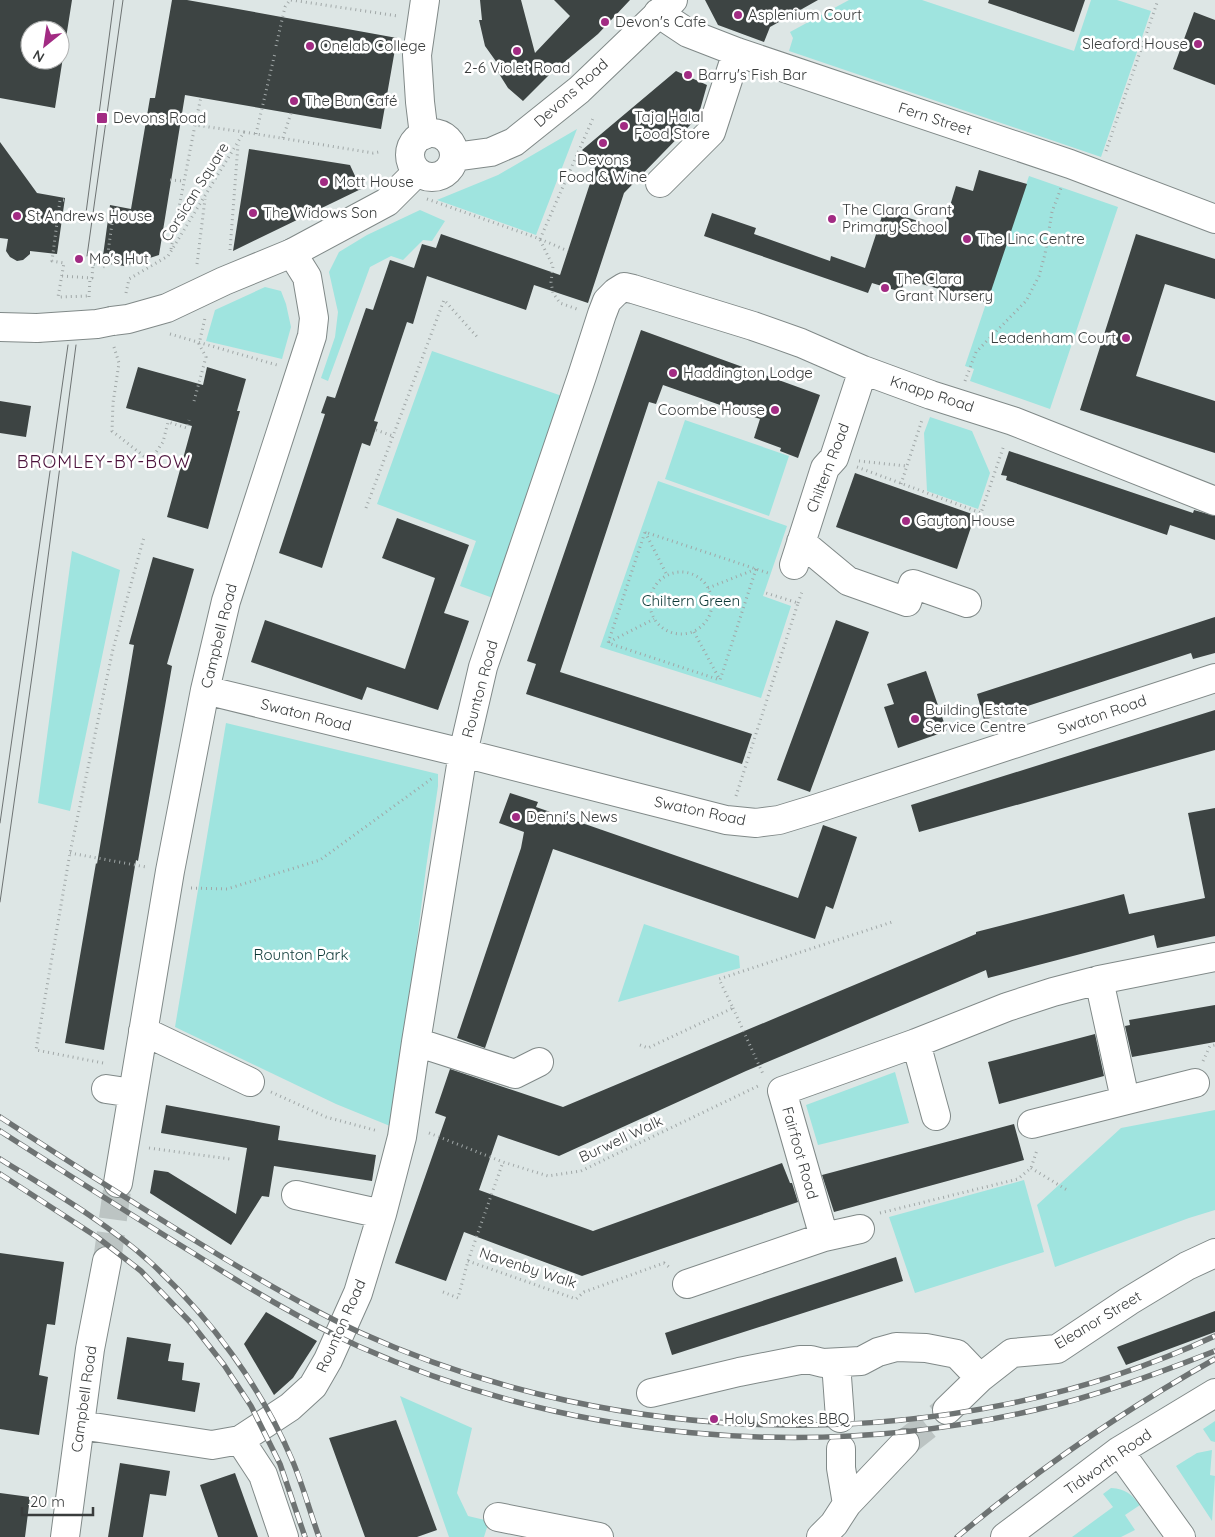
<svg xmlns="http://www.w3.org/2000/svg" width="1215" height="1537" font-family="Quicksand,sans-serif">
<style>
.green{fill:#9fe4df}
.building{fill:#3d4443;fill-rule:evenodd}
.lines{fill:none;stroke-linecap:round;stroke-linejoin:round}
.minor-tunnel{stroke:#bcc4c3;stroke-width:28;stroke-dasharray:28 14;stroke-linecap:butt}
.minor-casing{stroke:#808988;stroke-width:30}
.major-casing{stroke:#808988;stroke-width:30}
.path{stroke:#a0a7a7;stroke-width:3;stroke-dasharray:1 4;stroke-linecap:butt}
.minor{stroke:#fff;stroke-width:28}
.major{stroke:#fff;stroke-width:28}
.tram{stroke:#6e7373;stroke-width:1}
.rail-casing{stroke:#6e7373;stroke-width:5.5}
.rail{stroke:#fff;stroke-width:4;stroke-dasharray:11;stroke-linecap:butt}
.major-bridge-casing{stroke:#808988;stroke-width:30;stroke-linecap:butt}
.major-bridge{stroke:#fff;stroke-width:28}
.poi-dot{fill:#a22b83;stroke:#fff;stroke-width:2}
.labels{text-anchor:middle;stroke-width:5;stroke-linejoin:round;paint-order:stroke}
.poi-label{font-size:15px;fill:#393c3c;stroke:#fff;text-anchor:start}
.street-label{font-size:15px;fill:#393c3c;stroke:#fff}
.park-label{font-size:15px;fill:#0c3836;stroke:#fff}
.quarter-label{font-size:18px;letter-spacing:1px;fill:#4c123c;stroke:#fff}
</style>
<rect width="100%" height="100%" fill="#dde6e5"/>
<path class="green" d="M849,0H922L1074,51L1091,0H1117L1151,11L1101,157L789,51L793,38L790,32Z
M577,129L536,235L437,200L498,175Z
M1029,176L1118,207L1050,409L970,381L974,369L965,366Z
M420,210L445,221L432,241L423,240L403,260L391,256L370,267L328,381L321,378L335,337L338,312L329,272L339,252L367,235Z
M265,287L281,291L286,304L291,327L282,359L206,341L215,310Z
M432,351L562,396L493,598L460,586L476,541L377,504Z
M930,417L972,431L990,473L978,509L927,491L924,433Z
M685,420L789,456L769,516L665,479Z
M658,481L787,526L763,596L791,606L761,698L600,647Z
M72,551L120,570L70,811L38,803Z
M226,723L438,774V786L426,868L413,973L390,1126L336,1104L175,1027Z
M644,924L739,956L740,968L618,1002Z
M895,1072L909,1123L818,1145L806,1105Z
M1215,1110V1210L1189,1218L1055,1267L1037,1205L1121,1128Z
M1024,1180L1044,1252L915,1293L889,1217Z
M400,1396L472,1428L457,1493L468,1516L489,1521L484,1537H449Z
M1215,1421V1442L1211,1441L1203,1429Z
M1212,1450L1210,1475L1215,1476L1212,1521L1176,1466L1197,1453Z
M1111,1488C1126,1489 1131,1494 1140,1505L1125,1515L1135,1530L1121,1537H1072L1113,1507L1103,1494Z"/>
<path class="building" d="M0,0H72L55,108L0,98ZM30,30H60V60H30Z
M172,0H187L221,6L397,38L381,129L185,95L159,255L125,266L102,263L110,205L131,209L150,98H155Z
M480,0H521L535,53L570,16L554,0H630L598,34L549,75L523,101L508,88L496,69L500,67L485,46L479,20H482Z
M705,0H818L770,27L764,42L718,25Z
M989,0H1085L1074,32L988,3Z
M1194,12L1215,20V85L1173,69Z
M676,71L707,85L698,117L624,193L588,303L534,285L526,310L427,276L413,324L407,322L374,421L378,422L370,446L362,443L322,568L279,553L325,414L321,413L327,396L335,398L366,308L373,310L390,260L414,268L422,244L436,248L441,234L560,275L597,162L582,150Z
M0,142L37,193L65,198L57,254L30,251V254L23,260L17,261L10,257L6,251L8,239L0,238Z
M249,149L350,165L361,189L233,251Z
M979,170L1027,184L987,303L905,279L901,292L872,283L868,293L704,236L712,213L756,228L754,234L830,261L831,256L865,268L884,210L943,229L956,186L973,191Z
M1136,234L1215,259V299L1165,284L1136,376L1215,401V453L1080,410Z
M641,330L820,395L798,458L780,451L781,448L754,438L760,419L663,385L656,404L649,402L560,672L752,734L742,764L526,694L536,664L527,661Z
M138,367L203,385L207,367L246,379L237,411H240L208,529L167,517L192,426L126,408Z
M0,401L31,406L26,437L0,433Z
M1009,451L1193,513L1194,510L1215,516V540L1170,525L1167,535L1006,480L1007,476L1001,475Z
M855,473L975,515L957,569L836,527Z
M397,518L469,545L444,613L469,621L438,710L367,687L362,700L251,662L265,620L405,669L435,578L382,558Z
M153,557L194,569L167,664L172,666L138,861L136,860L104,1050L65,1043L96,863L97,864L134,645L129,644Z
M1215,617V653L1193,659L1191,653L984,720L977,694Z
M836,620L869,632L810,792L777,780Z
M926,671L947,731L898,748L884,707L894,704L887,684Z
M1215,710V750L919,832L911,805Z
M510,793L538,802L536,807L798,898L823,825L857,837L833,909L826,906L815,939L553,849L485,1048L457,1038L521,848L524,832L499,823Z
M1215,808V936L1157,948L1154,935L988,978L986,970L746,1071L559,1156L498,1135L479,1190L593,1231L782,1163L790,1183H792L798,1202L582,1276L464,1232L446,1281L395,1263L446,1117L435,1113L450,1069L563,1107L976,934V932L1124,894L1129,914L1205,898L1188,813Z
M1215,1005V1042L1132,1057L1125,1026L1130,1025L1129,1020Z
M1095,1034L1104,1076L999,1104L988,1062Z
M166,1105L280,1126L278,1140L376,1155L372,1181L274,1166L269,1197L262,1196L231,1245L150,1193L154,1170L168,1172L236,1214L247,1148L161,1133Z
M1014,1124L1024,1160L834,1212L822,1175Z
M0,1253L64,1262L55,1325L47,1324L39,1375L48,1377L39,1435L0,1429Z
M896,1257L903,1281L672,1355L665,1333Z
M1215,1311V1332L1126,1365L1117,1347Z
M266,1312L317,1341L293,1378L274,1395L244,1344Z
M127,1337L171,1344L168,1361L184,1363L182,1380L200,1383L195,1412L117,1399Z
M396,1420L437,1530L417,1537H365L329,1438Z
M120,1463L170,1471L166,1496L150,1494L143,1537H108Z
M235,1473L258,1537H218L200,1485Z
M0,1493L30,1497L25,1537H0Z"/>
<g class="lines">
<path class="minor-tunnel" d="M107,1261L118,1183
M905,1443L947,1410"/>
<g class="minor-casing">
<path id="minor" d="M658,13L688,33L737,52L1070,164L1215,219
M424,135L420,102L417,55L425,0
M660,183L711,132L737,52
M801,542L848,581L907,602L913,584L967,603
M794,565L825,468L834,458L863,370
M205,690L463,753L726,820L756,823L779,820L815,809L1215,678
M1099,980L1125,1099
M143,1031L250,1082
M416,1042L515,1074L539,1062
M916,1043L936,1116
M106,1089L133,1093
M1032,1124L1195,1083
M118,1183L170,871L205,690L226,601L312,336L314,318L307,277L292,253
M296,1195L382,1214
M824,1237L782,1091L916,1043L1007,1007L1053,992L1099,980L1215,957
M687,1284L824,1237L860,1229
M836,1363L840,1418
M651,1393L739,1372L800,1360H811L823,1363L861,1361L878,1352L896,1347L926,1348L957,1354L980,1378
M947,1410L980,1378L1012,1353L1057,1349L1129,1301L1187,1266L1215,1253
M80,1425L212,1445L240,1440L290,1407L313,1386L328,1360L358,1293L382,1214L402,1137L416,1042L463,753L483,667L582,376L602,314L607,301L616,292L624,287L633,289L753,326L801,343L863,370L931,395L1013,421L1215,501
M240,1440L263,1475L284,1537
M841,1449V1468L847,1504
M1119,1451L1181,1537
M498,1517L599,1537
M65,1537L90,1349L107,1261
M821,1537L834,1524L847,1504L905,1443
M1005,1537L1119,1451L1215,1393"/>
</g>
<g class="major-casing">
<path id="major" d="M410 155a22 22 0 1 1 44 0a22 22 0 1 1-44 0Z
M454,157L491,152L514,142L579,90L673,0
M112,321L128,319L167,308L224,281L292,253L387,202L417,172
M0,327L37,328"/>
</g>
<path class="path" d="M291,0L398,16
M276,46L285,7L290,0
M195,125L201,97
M256,134L275,53
M283,138L291,113
M1106,151L1158,0
M170,180L184,181
M427,199L540,239L568,251
M64,200H60L52,261L64,263L58,297L89,296
M540,239L594,116
M540,240L553,266L551,282L553,293L560,303L577,309
M171,249L195,125L244,132
M230,250L238,145
M197,264L205,199
M62,276L92,278L93,264L106,267L114,209L110,208
M126,293L129,279L168,256L244,132L373,153L379,152
M89,297L90,278
M170,334L277,365
M114,347L119,363L113,403L112,431L150,461L163,442L168,422L187,428L189,420
M965,381L976,352L1026,301L1039,276L1045,254L1052,212L1061,188
M194,401L206,357L199,344L205,318
M376,430L393,436
M859,461L906,466
M857,467L981,513L1004,445
M901,484L922,420
M366,508L444,300L479,339
M645,532L667,575
M756,569L720,680L608,643L645,532L771,574
M650 603a31 31 0 1 1 62 0a31 31 0 1 1-62 0Z
M708,588L756,569
M798,603L803,589
M694,632L720,680
M609,642L654,619
M736,796L798,603L766,593
M70,853L146,867
M191,888L227,889L320,860L434,777
M733,1008L763,1074
M640,1045L648,1048L733,1008L719,979L892,922
M1203,1061L1210,1046L1215,1045
M103,1063L36,1050L70,853L113,649L144,537
M271,1092L326,1117L378,1131
M429,1133L503,1162L548,1176L581,1171L758,1086
M149,1148L230,1159
M1031,1168L1067,1190
M880,1213L1018,1179L1031,1168L1037,1150
M468,1261L576,1299L584,1292L664,1263L669,1267
M443,1292L458,1298L468,1261L503,1162"/>
<use href="#minor" class="minor"/>
<use href="#major" class="major"/>
<path class="tram" d="M86,213L114,0
M87,256L123,0
M0,823L68,345
M0,902L36,648L76,345"/>
<g class="rail-casing">
<path id="rail" d="M0,1117C66,1160 132,1202 199,1243C251,1275 303,1306 359,1332C622,1452 951,1459 1215,1336
M0,1131C64,1172 128,1213 193,1253C247,1287 301,1320 358,1346C569,1440 811,1462 1035,1410C1097,1396 1156,1374 1215,1351
M0,1159C50,1190 106,1222 150,1262C210,1317 261,1386 293,1462C303,1486 310,1512 319,1537
M0,1174L97,1237L141,1271L192,1324L224,1365L251,1406L280,1464L305,1537
M957,1537C1037,1470 1124,1410 1215,1359"/>
</g>
<use href="#rail" class="rail"/>
<g class="major-bridge-casing">
<path id="major-bridge" d="M37,328L97,324L112,321"/>
</g>
<use href="#major-bridge" class="major-bridge"/>
</g>
<g class="poi-dot">
<circle cx="738" cy="15" r="5"/>
<circle cx="605" cy="22" r="5"/>
<circle cx="1198" cy="44" r="5"/>
<circle cx="310" cy="46" r="5"/>
<circle cx="517" cy="51" r="5"/>
<circle cx="688" cy="75" r="5"/>
<circle cx="294" cy="101" r="5"/>
<rect x="96" y="112" width="12" height="12" rx="2.5"/>
<circle cx="624" cy="126" r="5"/>
<circle cx="603" cy="143" r="5"/>
<circle cx="324" cy="182" r="5"/>
<circle cx="253" cy="213" r="5"/>
<circle cx="17" cy="216" r="5"/>
<circle cx="832" cy="219" r="5"/>
<circle cx="967" cy="239" r="5"/>
<circle cx="79" cy="259" r="5"/>
<circle cx="885" cy="288" r="5"/>
<circle cx="1126" cy="338" r="5"/>
<circle cx="673" cy="373" r="5"/>
<circle cx="775" cy="410" r="5"/>
<circle cx="906" cy="521" r="5"/>
<circle cx="915" cy="719" r="5"/>
<circle cx="516" cy="817" r="5"/>
<circle cx="714" cy="1419" r="5"/>
</g>
<g class="labels">
<g class="poi-label">
<text x="748" y="20">Asplenium Court</text>
<text x="615" y="27">Devon's Cafe</text>
<text x="1188" y="49" text-anchor="end">Sleaford House</text>
<text x="320" y="51">Onelab College</text>
<text x="517" y="73" text-anchor="middle">2-6 Violet Road</text>
<text x="698" y="80">Barry's Fish Bar</text>
<text x="304" y="106">The Bun Café</text>
<text x="634" y="122">Taja Halal<tspan x="634" dy="17">Food Store</tspan></text>
<text x="113" y="123">Devons Road</text>
<text x="603" y="165" text-anchor="middle">Devons<tspan x="603" dy="17">Food &amp; Wine</tspan></text>
<text x="334" y="187">Mott House</text>
<text x="842" y="215">The Clara Grant<tspan x="842" dy="17">Primary School</tspan></text>
<text x="263" y="218">The Widows Son</text>
<text x="27" y="221">St Andrews House</text>
<text x="977" y="244">The Linc Centre</text>
<text x="89" y="264">Mo's Hut</text>
<text x="895" y="284">The Clara<tspan x="895" dy="17">Grant Nursery</tspan></text>
<text x="1116" y="343" text-anchor="end">Leadenham Court</text>
<text x="683" y="378">Haddington Lodge</text>
<text x="765" y="415" text-anchor="end">Coombe House</text>
<text x="916" y="526">Gayton House</text>
<text x="925" y="715">Building Estate<tspan x="925" dy="17">Service Centre</tspan></text>
<text x="526" y="822">Denni's News</text>
<text x="724" y="1424">Holy Smokes BBQ</text>
</g>
<g class="street-label">
<text transform="translate(571 93) rotate(-42)" y="5">Devons Road</text>
<text transform="translate(935 119) rotate(18)" y="5">Fern Street</text>
<text transform="translate(195 192) rotate(-58)" y="5">Corsican Square</text>
<text transform="translate(932 394) rotate(18)" y="5">Knapp Road</text>
<text transform="translate(828 468) rotate(-69)" y="5">Chiltern Road</text>
<text transform="translate(219 636) rotate(-76)" y="5">Campbell Road</text>
<text transform="translate(480 689) rotate(-75)" y="5">Rounton Road</text>
<text transform="translate(306 715) rotate(14)" y="5">Swaton Road</text>
<text transform="translate(1102 715) rotate(-19)" y="5">Swaton Road</text>
<text transform="translate(700 811) rotate(12)" y="5">Swaton Road</text>
<text transform="translate(621 1139) rotate(-25)" y="5">Burwell Walk</text>
<text transform="translate(800 1153) rotate(74)" y="5">Fairfoot Road</text>
<text transform="translate(528 1268) rotate(18)" y="5">Navenby Walk</text>
<text transform="translate(1098 1320) rotate(-31)" y="5">Eleanor Street</text>
<text transform="translate(341 1326) rotate(-66)" y="5">Rounton Road</text>
<text transform="translate(84 1399) rotate(-82)" y="5">Campbell Road</text>
<text transform="translate(1108 1462) rotate(-35)" y="5">Tidworth Road</text>
</g>
<g class="park-label">
<text x="691" y="606">Chiltern Green</text>
<text x="301" y="960">Rounton Park</text>
</g>
<g class="quarter-label">
<text x="104" y="468">BROMLEY-BY-BOW</text>
</g>
</g>
<g transform="translate(45 45) rotate(210)"><circle r="24" fill="#ffffff" stroke="#b0b1b1"/>
<path d="M0-4L9 19L0 12L-9 19Z" fill="#a22b83"/>
<text y="-8" font-size="14" font-weight="bold" text-anchor="middle" fill="#393c3c">N</text>
</g>
<path d="M22 1507v8h71v-8" fill="none" stroke="#393c3c" stroke-width="2.5"/>
<text x="30" y="1507" font-size="15" fill="#393c3c" stroke="#ffffff" stroke-width="4" paint-order="stroke">20 m</text>
</svg>
